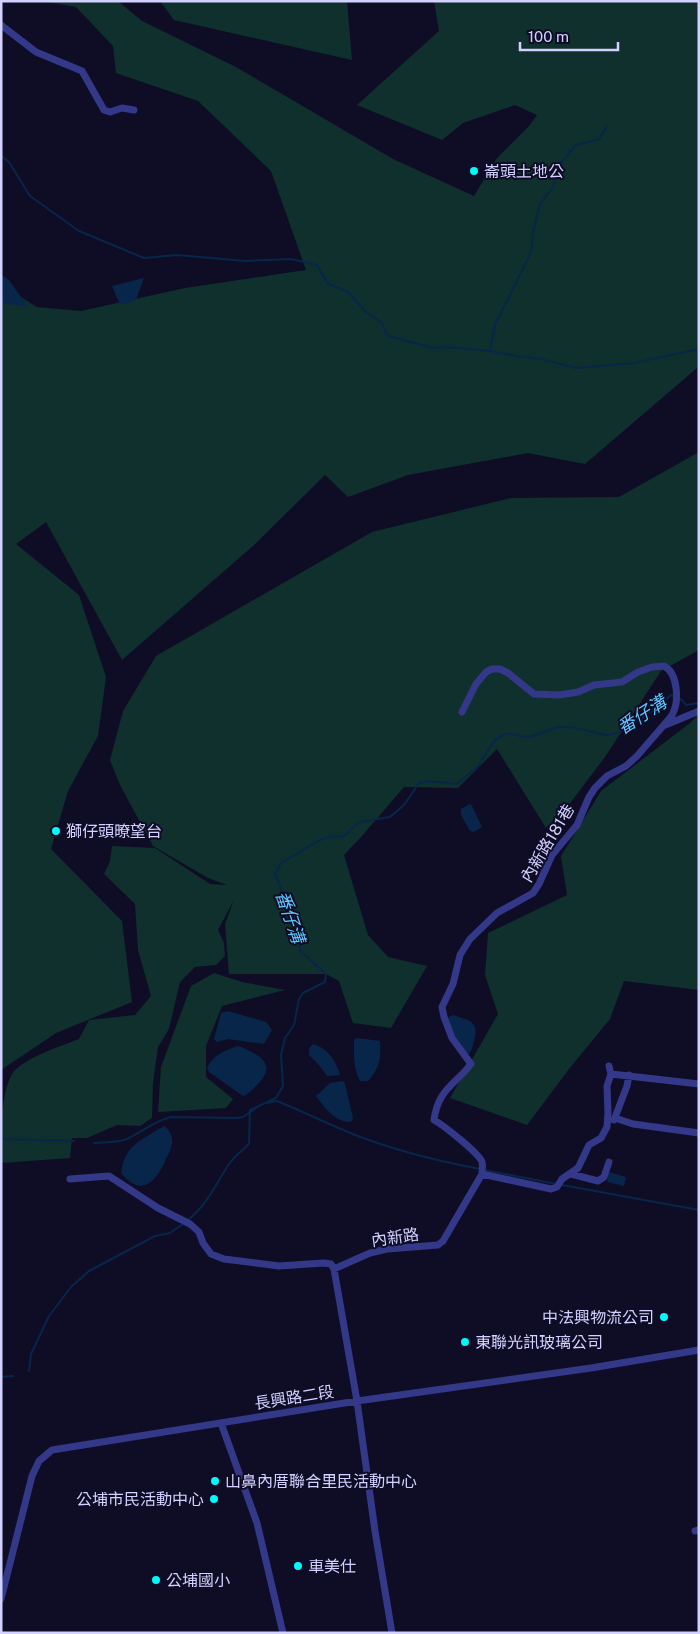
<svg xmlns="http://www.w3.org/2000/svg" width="700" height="1634" font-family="'Public Sans','Noto Sans TC',sans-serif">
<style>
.green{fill:#0f302c}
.water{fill:#08264a}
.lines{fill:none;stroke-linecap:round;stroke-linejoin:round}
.stream{stroke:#08264a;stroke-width:2}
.minor{stroke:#343889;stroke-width:7}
.poi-dot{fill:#00fafc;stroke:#0f0d26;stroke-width:2}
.labels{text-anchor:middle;stroke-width:4;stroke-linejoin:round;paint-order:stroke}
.poi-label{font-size:16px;fill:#d2d1ff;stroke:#0f0d26;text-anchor:start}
.street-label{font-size:16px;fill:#d2d1ff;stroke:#0f0d26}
.water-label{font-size:18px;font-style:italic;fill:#5fc4ff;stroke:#0f0d26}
</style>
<rect width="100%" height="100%" fill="#0f0d26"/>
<path class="green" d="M42,1H118L142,21L236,67L393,159L474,196L497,158L529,126L537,115L515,105L463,123L442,140L357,105L439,31L434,1H699V346L697,347V368L585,464L528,453L408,475L348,497L325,475L253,546L122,660L46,522L16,544L79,595L106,677L98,736L68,791L51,849L122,921L132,1002L56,1033L1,1070V285L37,307L81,311L185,288L306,270L271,171L198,101L116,73L113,46L76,7Z
M160,1H347L352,60L174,20Z
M699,452V650L661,671L605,757L571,802L546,828L497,749L458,788L404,787L362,836L344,855L368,935L388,957L427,966L391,1028L353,1023L339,981L326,974H229L225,924L234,900L218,930L224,943L225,956L216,965L195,967L180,982L169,1029L158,1047L153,1083L152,1118L140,1126L117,1125L87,1138H72L70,1158L2,1163C0,1142 0,1084 16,1069C34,1054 59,1047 79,1039L89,1020L135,1015L151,996L138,950L135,904L104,874L110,861L112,846L155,848L210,884L227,885L208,878L153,846L120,785L110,760L123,711L156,656L372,532L511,498L619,497Z
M699,714V990L624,981L610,1019L569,1069L527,1125L450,1098L498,1014L485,975L488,933L567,895L561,856L601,791L690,723Z
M214,973L242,982L285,990L222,1006L206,1046V1077L233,1099L226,1108L158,1112L161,1067L191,986Z"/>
<path class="water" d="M1,275L9,280L28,307L3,303L1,300Z
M144,278L136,300L120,305L112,286Z
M470,804L472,806L482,827L474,832L470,831L461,815V809Z
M228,1011L266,1022L272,1030L264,1044L228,1039L217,1042L214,1039L221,1013Z
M453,1015C468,1020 480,1021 474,1040C473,1046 472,1050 468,1055L456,1038L447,1018Z
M357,1038L380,1041C381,1060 380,1067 368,1081H360C353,1069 354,1053 354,1040Z
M313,1044C328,1048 336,1061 340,1075L327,1076L319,1065L309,1055V1048Z
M238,1046C256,1053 279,1063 258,1084C253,1089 249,1094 243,1096L209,1072L207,1068C214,1054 224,1051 238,1046Z
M343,1081L345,1084L353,1118L351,1122C336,1123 324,1107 316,1096L330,1083Z
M164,1126C168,1129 172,1134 172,1139C173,1146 169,1153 166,1159C156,1182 142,1198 121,1173C125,1144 142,1140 164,1126Z
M609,1172L626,1177L624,1186L607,1182Z"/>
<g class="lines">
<path class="stream" d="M1,156L9,162L30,196L79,231L144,258L177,255L245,261L291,259L317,265L327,283L348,292L366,312L381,322L388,336L433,348L447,347L490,351L517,356L541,359L576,368L634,363L699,349
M490,350L495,324L508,299L531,252L533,232L540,204L553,187L561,163L576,145L599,139L607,126
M678,698L682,700L686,705L699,703
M267,1103L277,1101C304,1112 330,1125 358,1136C397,1151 438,1161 480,1169
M1,1139L74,1141
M94,1143C105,1142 117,1143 127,1139C142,1132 154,1121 171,1117L237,1118L243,1117L256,1108
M485,1170L556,1184
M562,1185L699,1210
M188,1220C205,1207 216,1185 227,1167C232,1158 242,1151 249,1144L250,1110L276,1098L283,1086L281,1055L285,1038L294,1025L299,999L303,993L325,982L326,974L301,952L295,921L275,874L281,863L318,841L328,837L344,836L359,822L390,817L404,805L419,783L429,781L457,784C463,778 471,773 477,767C486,756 490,741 503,735C511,731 521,738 529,737C540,735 551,727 562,727C578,726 591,733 607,735C622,737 658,705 671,695L673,696
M29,1371L31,1354L49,1316L71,1287L89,1271L155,1236L170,1233L184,1223
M1,1377L13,1376"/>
<path class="minor" d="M1,25L36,52L82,71L104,110L110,112L122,108L134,110
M462,712L476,684L486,672L492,669H500L508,673L534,694L559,695L578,692L594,685L622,682L638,672L652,667L664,666C678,673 679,701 673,713C671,718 666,722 663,726
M611,1074L699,1084
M615,1118L633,1124L699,1133
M614,1120L627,1086L629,1075
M482,1174C482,1171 483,1166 482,1162C479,1153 443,1125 434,1120C438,1089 455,1085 471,1064L452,1038L444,1017L442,1007L453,984L460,955L470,939L497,913L533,893L539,884L552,855L577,825L589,797L595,788L607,776L626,766L637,756L663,726L699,711
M571,1174L598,1181L604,1177L609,1162
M70,1179L109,1176L158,1208L190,1224L199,1232L203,1243L211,1254L224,1259L279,1266L324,1263L331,1264L334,1269
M221,1423L257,1523L283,1633
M695,1531L699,1530
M1,1599L32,1476L39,1461L52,1450L357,1401L591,1368L699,1350
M392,1633L375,1531L357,1401L334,1269L370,1253L387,1249L438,1245L443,1241L482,1174L551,1189L557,1187L562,1179L578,1168L589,1145L601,1138L607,1127L608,1113L607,1086L611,1074L609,1066"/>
</g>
<g class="poi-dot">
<circle cx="474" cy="171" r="5"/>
<circle cx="56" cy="831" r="5"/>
<circle cx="664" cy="1317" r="5"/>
<circle cx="465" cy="1342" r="5"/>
<circle cx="215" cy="1481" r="5"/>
<circle cx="214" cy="1499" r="5"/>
<circle cx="298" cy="1566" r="5"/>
<circle cx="156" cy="1580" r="5"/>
</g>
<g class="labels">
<g class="poi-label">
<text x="484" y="177">崙頭土地公</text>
<text x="66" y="837">獅仔頭暸望台</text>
<text x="654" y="1323" text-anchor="end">中法興物流公司</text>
<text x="475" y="1348">東聯光訊玻璃公司</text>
<text x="225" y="1487">山鼻內厝聯合里民活動中心</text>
<text x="204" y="1505" text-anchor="end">公埔市民活動中心</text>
<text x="308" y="1572">車美仕</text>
<text x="166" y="1586">公埔國小</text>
</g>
<g class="street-label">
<text transform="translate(547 843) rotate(-59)" y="6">內新路181巷</text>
<text transform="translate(395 1237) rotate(-8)" y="6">內新路</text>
<text transform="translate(294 1397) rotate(-9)" y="6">長興路二段</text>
</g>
<g class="water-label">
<text transform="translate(642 715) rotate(-33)" y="6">番仔溝</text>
<text transform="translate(290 917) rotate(71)" y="6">番仔溝</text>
</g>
</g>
<rect width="700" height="1634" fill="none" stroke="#d2d1ff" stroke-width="5"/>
<path d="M520 42v8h98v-8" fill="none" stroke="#d2d1ff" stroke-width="2.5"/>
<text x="528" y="42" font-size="15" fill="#d2d1ff" stroke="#0f0d26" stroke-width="4" paint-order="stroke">100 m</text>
</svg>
